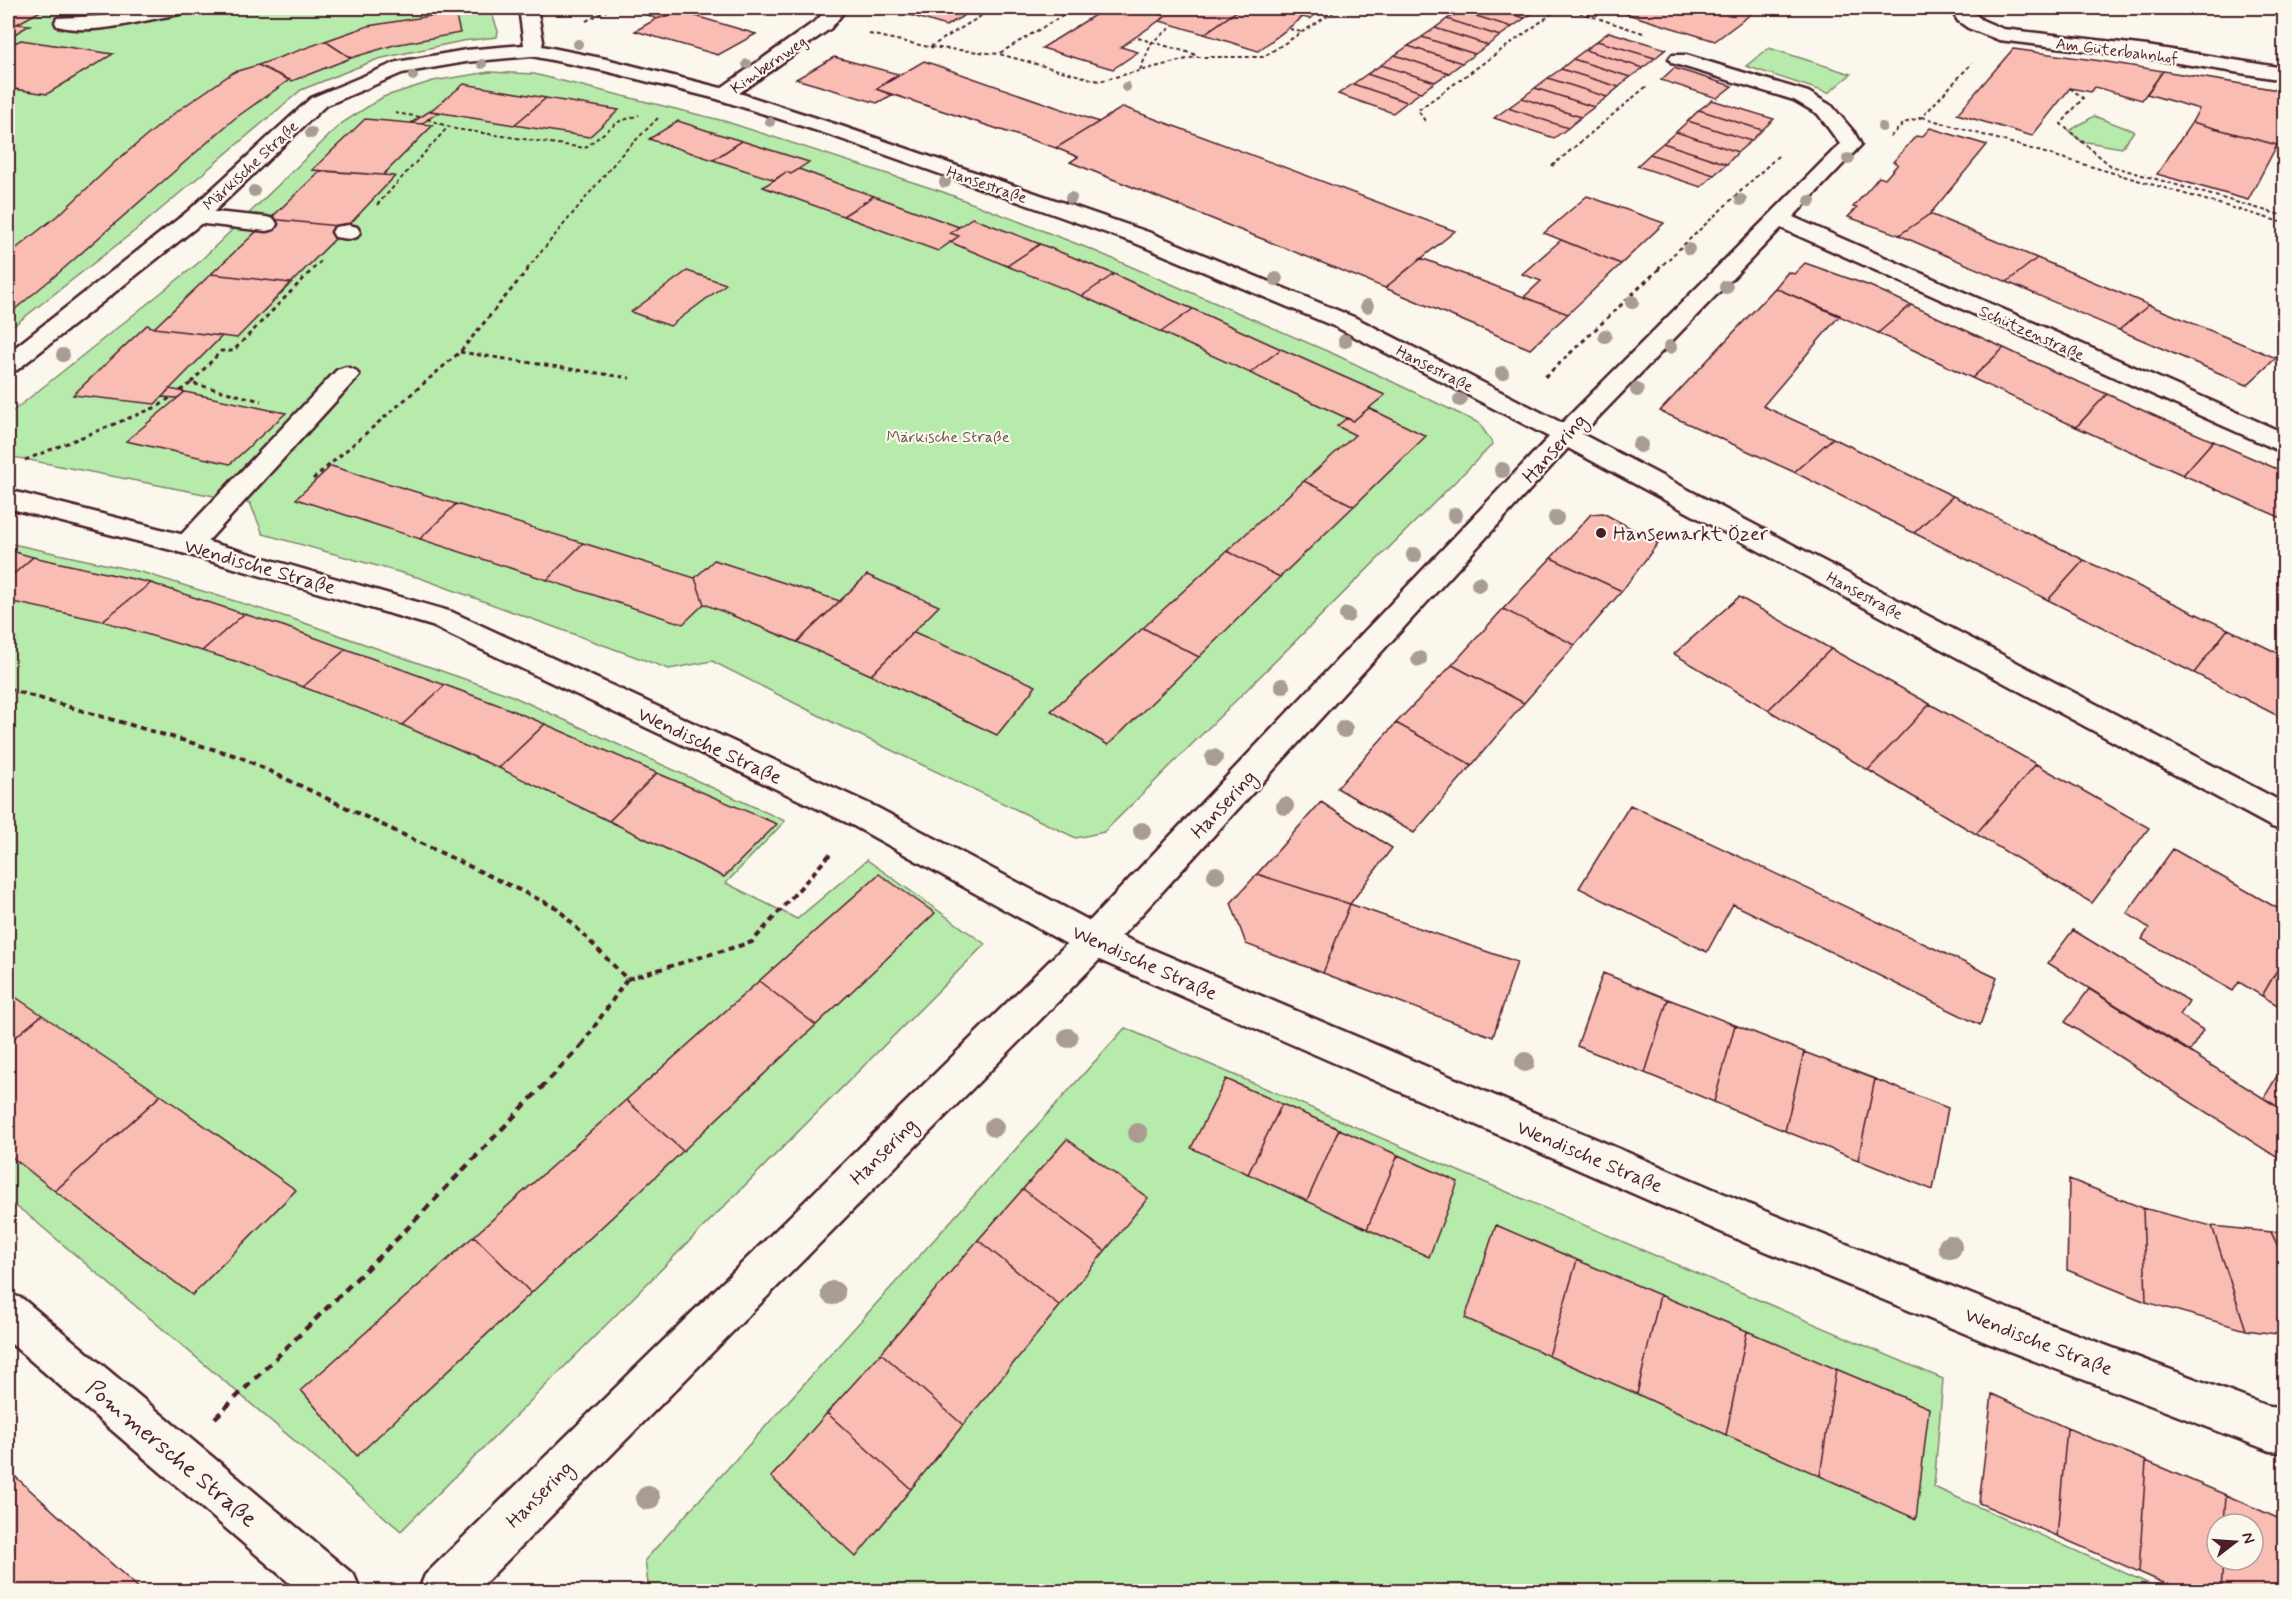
<svg xmlns="http://www.w3.org/2000/svg" width="2292" height="1599" font-family="Mynerve,sans-serif">
<style>
.green{fill:#b7ebac;stroke:#80856c;stroke-width:1.5}
.building{fill:#f9bdb4;stroke:#4a1f2b;stroke-width:1.5}
.lines{fill:none;stroke-linecap:round;stroke-linejoin:round}
.service-casing{stroke:#4a1f2b;stroke-width:5}
.minor-casing{stroke:#4a1f2b;stroke-width:5}
.tertiary-casing{stroke:#4a1f2b;stroke-width:5}
.path-far3{stroke:#4a1f2b;stroke-width:2;stroke-dasharray:4 3;stroke-linecap:butt}
.path-far2{stroke:#4a1f2b;stroke-width:3;stroke-dasharray:4.5 4;stroke-linecap:butt}
.path-far1{stroke:#4a1f2b;stroke-width:4;stroke-dasharray:6 4.5;stroke-linecap:butt}
.path{stroke:#4a1f2b;stroke-width:4.5;stroke-dasharray:8 6;stroke-linecap:butt}
.service{fill:#fbf7ec;fill-rule:evenodd}
.minor{fill:#fbf7ec;fill-rule:evenodd}
.tertiary{fill:#fbf7ec;fill-rule:evenodd}
.tree{fill:#a89c93}
.poi-dot{fill:#4a1f2b;stroke:#fbf7ec;stroke-width:2}
.labels{text-anchor:middle;stroke-width:4.5;stroke-linejoin:round;paint-order:stroke}
.far-street-label{font-size:16px;fill:#4a1f2b;stroke:#fbf7ec}
.far-park-label{font-size:16px;fill:#65524b;stroke:#fbf7ec}
.street-label{font-size:20px;fill:#4a1f2b;stroke:#fbf7ec}
.poi-label{font-size:20px;fill:#4a1f2b;stroke:#fbf7ec;text-anchor:start}
.near-street-label{font-size:24px;fill:#4a1f2b;stroke:#fbf7ec}
</style>
<rect width="100%" height="100%" fill="#fbf7ec"/>
<filter id="ink" filterUnits="userSpaceOnUse"><feTurbulence type="fractalNoise" baseFrequency=".0167" numOctaves="2"/><feDisplacementMap in="SourceGraphic" scale="12" xChannelSelector="R" yChannelSelector="G"/><feConvolveMatrix kernelMatrix="1 2 1 2 8 2 1 2 1" color-interpolation-filters="sRGB"/></filter>
<g filter="url(#ink)">
<path class="green" d="M8,8H490L498,31L497,37L462,41L378,59L301,90L141,226L8,330Z
M1769,48L1851,74L1828,93L1746,66Z
M489,72L534,74L724,121L943,192L1090,249L1336,355L1479,423L1493,444L1104,832L1076,838L832,722L712,661L669,669L420,578L263,534L250,503L8,456V415L197,264L342,123L383,97L433,81Z
M2094,116L2134,131L2122,148L2081,141L2069,131Z
M8,543L141,572L293,619L510,695L785,821L726,883L797,919L867,860L985,944L401,1531L27,1214L8,1201Z
M1125,1028L1943,1379L1934,1487L2165,1591L649,1592L645,1560Z"/>
<path class="building" d="M8,8H46L17,24L8,22Z
M635,8H694L656,19Z
M887,8H977L946,26Z
M1106,8H1137L1166,16L1121,47L1138,52L1113,69L1042,48Z
M1137,8H1226L1237,11L1204,34L1160,21L1166,16Z
M1241,8H1269L1303,17L1258,51L1204,34Z
M1269,8H1324L1310,19Z
M1465,8H1489L1525,18L1512,27L1460,11Z
M1489,8H1530L1537,10L1525,18Z
M1637,8H1759L1715,41L1627,14Z
M1460,11L1512,27L1500,36L1447,19Z
M455,12L460,33L394,45L351,58L325,41L368,26Z
M682,12L756,34L718,55L635,31L656,19Z
M1447,19L1500,36L1488,45L1435,28Z
M8,22L17,24L30,25L8,38Z
M1435,28L1488,45L1475,54L1422,37Z
M1609,32L1666,49L1655,58L1597,41Z
M1422,37L1475,54L1462,63L1408,46Z
M21,40L113,54L47,94L8,88V46Z
M325,41L351,58L292,81L258,65Z
M1597,41L1655,58L1643,68L1585,50Z
M1408,46L1462,63L1449,73L1395,55Z
M2013,49L2101,61L2163,71L2142,100L2095,87L2091,92L2070,88L2032,136L1957,114Z
M1585,50L1643,68L1630,77L1573,59Z
M1395,55L1449,73L1435,82L1381,65Z
M834,57L898,74L876,89L892,95L877,103L796,79Z
M1573,59L1630,77L1619,87L1561,69Z
M924,61L1099,122L1056,148L876,89Z
M258,65L289,80L234,119L62,270L8,315V255L63,211L116,161L176,112L234,72Z
M1381,65L1435,82L1421,92L1367,74Z
M1674,68L1732,86L1717,98L1661,80Z
M1561,69L1619,87L1607,97L1548,78Z
M2163,71L2284,91V132L2277,145L2192,122L2199,109L2147,94Z
M1367,74L1421,92L1407,102L1353,84Z
M1548,78L1607,97L1594,107L1535,88Z
M464,84L546,98L514,125L430,111Z
M1353,84L1407,102L1393,113L1338,94Z
M1535,88L1594,107L1581,117L1522,98Z
M546,98L619,110L589,137L514,125Z
M1522,98L1581,117L1568,128L1508,108Z
M1712,100L1774,119L1762,130L1699,110Z
M1123,107L1455,231L1385,288L1070,162L1078,157L1056,148Z
M1508,108L1568,128L1554,138L1494,118Z
M1699,110L1762,130L1751,141L1688,121Z
M430,111L439,112L421,124L411,123Z
M365,119L433,125L383,175L312,170Z
M678,121L715,133L742,141L713,160L649,139Z
M1688,121L1751,141L1738,152L1676,132Z
M2192,122L2277,145L2248,200L2157,174Z
M1930,128L1987,145L1930,214L1899,235L1848,217L1857,208L1853,207L1879,177L1885,179L1898,164L1893,162L1916,136L1922,137Z
M1676,132L1738,152L1727,164L1663,143Z
M742,141L780,153L809,162L791,174L786,172L775,180L713,160Z
M1663,143L1727,164L1714,175L1650,154Z
M1650,154L1714,175L1701,187L1637,166Z
M799,169L839,184L874,196L843,216L763,187L786,172L791,174Z
M320,171L383,175L395,176L347,227L270,219Z
M874,196L959,227L950,233L959,236L938,251L843,216Z
M1587,196L1664,223L1621,264L1544,233Z
M1930,214L2037,258L2007,282L1899,235Z
M972,218L1009,232L1040,244L1007,266L950,242L959,236L950,233Z
M270,219L347,227L291,283L211,274Z
M1561,240L1621,264L1568,314L1524,297L1541,281L1522,274Z
M1040,244L1080,260L1114,274L1082,296L1007,266Z
M1421,258L1524,297L1568,314L1530,349L1385,288Z
M2037,258L2149,305L2119,330L2007,282Z
M1805,263L1870,286L1911,305L1878,333L1775,288L1788,272L1794,274Z
M687,271L726,284L670,326L631,312Z
M211,274L291,283L237,338L154,328Z
M1114,274L1153,292L1193,309L1161,332L1082,296Z
M1775,288L1840,315L1763,406L1833,438L1794,472L1660,411Z
M1911,305L1952,324L2004,348L1972,378L1878,333Z
M2149,305L2276,358L2247,385L2119,330Z
M1193,309L1281,349L1250,373L1161,332Z
M147,325L154,328L222,336L155,404L73,395Z
M2004,348L2055,372L2107,394L2076,427L1972,378Z
M1281,349L1335,373L1385,395L1353,421L1250,373Z
M169,389L180,391L185,392L177,398L162,397Z
M185,392L270,410L286,413L230,464L126,441Z
M2107,394L2153,415L2213,441L2183,475L2076,427Z
M1369,408L1426,436L1354,506L1304,481L1355,435L1337,426L1347,418L1353,421Z
M1833,438L1953,496L1914,533L1794,472Z
M2213,441L2284,472V519L2183,475Z
M331,466L456,504L420,539L296,499Z
M1304,481L1354,506L1280,577L1227,551Z
M1953,496L2084,560L2048,600L1914,533Z
M456,504L583,543L547,580L420,539Z
M1603,513L1658,543L1622,591L1551,558L1591,514Z
M583,543L695,578L704,604L683,624L547,580Z
M8,550L33,557L8,579Z
M1227,551L1280,577L1199,657L1143,628Z
M33,557L151,583L102,621L8,601V579Z
M1551,558L1622,591L1575,645L1503,609Z
M714,560L840,601L797,642L704,604L695,578Z
M2084,560L2228,629L2194,673L2048,600Z
M867,575L939,606L871,675L797,642Z
M151,583L244,614L202,651L102,621Z
M1739,597L1831,649L1768,710L1674,654Z
M1503,609L1575,645L1524,703L1452,665Z
M244,614L283,626L346,649L303,687L238,662L202,651Z
M1143,628L1199,657L1108,745L1051,711Z
M2228,629L2284,656V719L2194,673Z
M914,632L1036,686L997,735L871,675Z
M346,649L445,685L402,725L303,687Z
M1831,649L1930,704L1868,770L1768,710Z
M1452,665L1524,703L1472,765L1396,723Z
M445,685L504,707L545,724L499,768L402,725Z
M1930,704L2036,764L1976,834L1868,770Z
M1396,723L1472,765L1414,833L1337,788Z
M545,724L657,773L609,821L499,768Z
M2036,764L2149,828L2092,903L1976,834Z
M657,773L777,824L724,877L609,821Z
M1321,802L1392,848L1350,904L1257,874Z
M1630,805L1997,978L1980,1025L1733,904L1707,952L1579,888Z
M2173,849L2284,912V958L2262,996L2239,982L2233,991L2142,939L2149,928L2127,913Z
M879,874L935,913L816,1025L759,981Z
M1257,874L1350,904L1323,973L1246,944L1231,903Z
M1350,904L1517,962L1493,1037L1323,973Z
M2073,930L2189,1001L2180,1015L2203,1030L2190,1051L2048,963Z
M2284,958V1009L2262,996Z
M1603,973L1668,999L1645,1073L1577,1046Z
M759,981L816,1025L683,1151L626,1100Z
M2089,989L2284,1111V1162L2065,1022Z
M8,992L42,1015L8,1043Z
M1668,999L1735,1025L1714,1102L1645,1073Z
M42,1015L161,1095L55,1191L8,1154V1043Z
M1735,1025L1804,1052L1785,1131L1714,1102Z
M1804,1052L1875,1079L1858,1160L1785,1131Z
M2284,1064V1111L2264,1098Z
M1226,1079L1282,1104L1248,1174L1191,1148Z
M1875,1079L1948,1108L1933,1190L1858,1160Z
M161,1095L296,1190L192,1295L55,1191Z
M626,1100L683,1151L531,1293L474,1236Z
M1282,1104L1339,1129L1307,1201L1248,1174Z
M1339,1129L1398,1155L1367,1229L1307,1201Z
M1067,1139L1148,1198L1105,1251L1023,1189Z
M1398,1155L1458,1182L1429,1257L1367,1229Z
M2069,1179L2143,1208L2146,1302L2067,1270Z
M1023,1189L1105,1251L1060,1306L978,1240Z
M2143,1208L2212,1226L2246,1330L2146,1302Z
M1496,1225L1577,1260L1549,1356L1465,1318Z
M2212,1226L2271,1232L2284,1259V1335L2246,1330Z
M2284,1230V1259L2271,1232Z
M474,1236L531,1293L357,1456L301,1390Z
M978,1240L1060,1306L963,1425L881,1353Z
M1577,1260L1660,1295L1637,1394L1549,1356Z
M1660,1295L1747,1331L1726,1435L1637,1394Z
M1747,1331L1836,1369L1820,1476L1726,1435Z
M881,1353L963,1425L911,1489L827,1413Z
M1836,1369L1929,1408L1916,1519L1820,1476Z
M1992,1394L2067,1428L2057,1536L1979,1503Z
M827,1413L911,1489L856,1557L771,1477Z
M2067,1428L2146,1461L2139,1572L2057,1536Z
M2146,1461L2226,1495L2224,1524H2217V1560H2223L2221,1592H2184L2139,1572Z
M8,1470L143,1592H8Z
M2226,1495L2284,1521V1592H2221L2223,1560H2253V1524H2224Z"/>
<g class="lines">
<g class="service-casing">
<path id="service" d="M152,8H189L186,12L180,14C142,20 96,36 57,26L55,22L57,18L102,16Z
M1950,8H1968L1982,20L2003,29L2147,46L2284,68V80L2147,58L1999,40L1968,28L1958,21Z
M195,210L266,217L274,219L277,224L274,229L266,231L187,222L184,217L187,212Z
M349,225L357,227L360,232L357,237L349,239L335,237L332,232L335,227Z
M346,367L355,370L359,375L355,380L198,552L188,554L178,552L174,545L178,538L337,370Z"/>
</g>
<g class="minor-casing">
<path id="minor" d="M519,8H537L543,41L542,46L606,59L721,88L817,20L828,8H847L831,28L739,93L841,126L1151,233L1356,318L1562,423L1840,144L1818,114L1794,100L1672,63L1669,59L1672,55H1686L1808,92L1832,106L1854,132L1861,145L1793,217L2284,433V451L2275,449L1781,228L1582,434L2284,803V831L2272,827L1568,448L1107,952L476,1592H418L425,1575L1081,930L1549,437L1338,328L1135,243L827,134L717,99L605,71L532,56L466,62L402,73L325,106L203,222L17,370L8,372V353L187,212L311,98L397,62L466,50L524,45Z
M8,1293L23,1299L354,1575L361,1592H300L8,1341Z"/>
</g>
<g class="tertiary-casing">
<path id="tertiary" d="M8,490L188,536L452,612L876,807L1107,930L1774,1215L1988,1301L2270,1407L2284,1408V1452L2270,1451L1988,1343L1746,1243L1081,952L852,825L432,626L183,553L8,508Z"/>
</g>
<path class="path-far3" d="M1566,8L1646,34
M586,21L612,8
M1290,29L1301,32
M869,34L929,47L999,54L1099,81L1195,57H1263L1340,8
M1138,38L1194,54L1195,57
M930,47L991,10L990,8
M1000,53L1075,8
M1140,70L1152,42L1172,27
M2070,88L2083,98L2061,124L2111,166L2284,216
M395,113L420,117
M1922,117L2284,223
M427,119L455,129L585,148L618,122L639,115
M1425,121L1418,110L1560,8
M1890,137L1904,123L1922,117L1972,63
M1552,166L1648,85
M377,205L448,127
M313,269L321,261
M527,269L621,155L659,117
M1658,269L1779,155"/>
<path class="path-far2" d="M460,352L630,378
M1545,377L1660,268
M191,383L221,351H233L314,268
M180,391L191,383L261,401
M25,460L159,406L171,397
M313,479L460,352L529,268"/>
<path class="path-far1" d="M8,689L240,757L557,908L627,979L581,1046
M627,979L752,942L832,852"/>
<path class="path" d="M215,1418L402,1234L582,1045"/>
<use href="#service" class="service"/>
<use href="#minor" class="minor"/>
<use href="#tertiary" class="tertiary"/>
</g>
<g class="tree">
<circle cx="578" cy="44" r="5"/>
<circle cx="482" cy="64" r="5"/>
<circle cx="747" cy="64" r="5"/>
<circle cx="413" cy="76" r="5"/>
<circle cx="1126" cy="87" r="5"/>
<circle cx="770" cy="122" r="5"/>
<circle cx="1882" cy="127" r="5"/>
<circle cx="311" cy="133" r="6"/>
<circle cx="1848" cy="159" r="6"/>
<circle cx="945" cy="182" r="6"/>
<circle cx="254" cy="191" r="6"/>
<circle cx="1071" cy="198" r="6"/>
<circle cx="1741" cy="200" r="6"/>
<circle cx="1810" cy="201" r="6"/>
<circle cx="1689" cy="249" r="6"/>
<circle cx="1276" cy="279" r="7"/>
<circle cx="1726" cy="287" r="7"/>
<circle cx="1632" cy="302" r="7"/>
<circle cx="1367" cy="306" r="7"/>
<circle cx="1605" cy="336" r="7"/>
<circle cx="1345" cy="341" r="7"/>
<circle cx="1670" cy="347" r="7"/>
<circle cx="63" cy="355" r="7"/>
<circle cx="1502" cy="373" r="7"/>
<circle cx="1637" cy="390" r="7"/>
<circle cx="1460" cy="400" r="7"/>
<circle cx="1640" cy="445" r="8"/>
<circle cx="1502" cy="470" r="8"/>
<circle cx="1455" cy="515" r="8"/>
<circle cx="1556" cy="518" r="8"/>
<circle cx="1414" cy="555" r="8"/>
<circle cx="1479" cy="584" r="8"/>
<circle cx="1347" cy="615" r="8"/>
<circle cx="1419" cy="659" r="8"/>
<circle cx="1282" cy="686" r="8"/>
<circle cx="1344" cy="729" r="9"/>
<circle cx="1214" cy="758" r="9"/>
<circle cx="1285" cy="806" r="9"/>
<circle cx="1142" cy="831" r="9"/>
<circle cx="1216" cy="875" r="9"/>
<circle cx="1068" cy="1038" r="10"/>
<circle cx="1525" cy="1062" r="10"/>
<circle cx="994" cy="1127" r="10"/>
<circle cx="1138" cy="1133" r="10"/>
<circle cx="1950" cy="1247" r="12"/>
<circle cx="833" cy="1293" r="12"/>
<circle cx="648" cy="1498" r="12"/>
</g>
</g>
<circle class="poi-dot" cx="1601" cy="533" r="6"/>
<g class="labels">
<g class="far-street-label">
<text transform="translate(2117 50) rotate(7)" y="6">Am Güterbahnhof</text>
<text transform="translate(768 64) rotate(-35)" y="6">Kimbernweg</text>
<text transform="translate(250 165) rotate(-43)" y="6">Märkische Straße</text>
<text transform="translate(987 184) rotate(19)" y="6">Hansestraße</text>
<text transform="translate(2032 332) rotate(24)" y="6">Schützenstraße</text>
<text transform="translate(1435 368) rotate(27)" y="6">Hansestraße</text>
<text transform="translate(1865 595) rotate(28)" y="6">Hansestraße</text>
</g>
<g class="far-park-label">
<text x="948" y="442">Märkische Straße</text>
</g>
<g class="street-label">
<text transform="translate(1554 448) rotate(-48)" y="7">Hansering</text>
<text transform="translate(260 566) rotate(16)" y="7">Wendische Straße</text>
<text transform="translate(710 745) rotate(25)" y="7">Wendische Straße</text>
<text transform="translate(1223 804) rotate(-47)" y="7">Hansering</text>
<text transform="translate(1145 962) rotate(24)" y="7">Wendische Straße</text>
<text transform="translate(883 1151) rotate(-45)" y="7">Hansering</text>
<text transform="translate(1590 1156) rotate(23)" y="7">Wendische Straße</text>
<text transform="translate(2039 1341) rotate(21)" y="7">Wendische Straße</text>
<text transform="translate(539 1494) rotate(-45)" y="7">Hansering</text>
</g>
<g class="poi-label">
<text x="1613" y="540">Hansemarkt Özer</text>
</g>
<g class="near-street-label">
<text transform="translate(172 1453) rotate(40)" y="8">Pommersche Straße</text>
</g>
</g>
<rect width="2292" height="1599" fill="none" stroke="#fbf7ec" stroke-width="30"/>
<rect x="15" y="15" width="2262" height="1569" fill="none" stroke="#4a1f2b" stroke-width="2" filter="url(#ink)"/>
<g transform="translate(2235 1542) rotate(73)"><circle r="28" fill="#fbf7ec" stroke="#b4a19f" stroke-width="1.5"/>
<path d="M0-4.5L10 22L0 15L-10 22Z" fill="#4a1f2b"/>
<text y="-9" font-size="16" font-weight="bold" text-anchor="middle" fill="#4a1f2b">N</text>
</g>
</svg>
